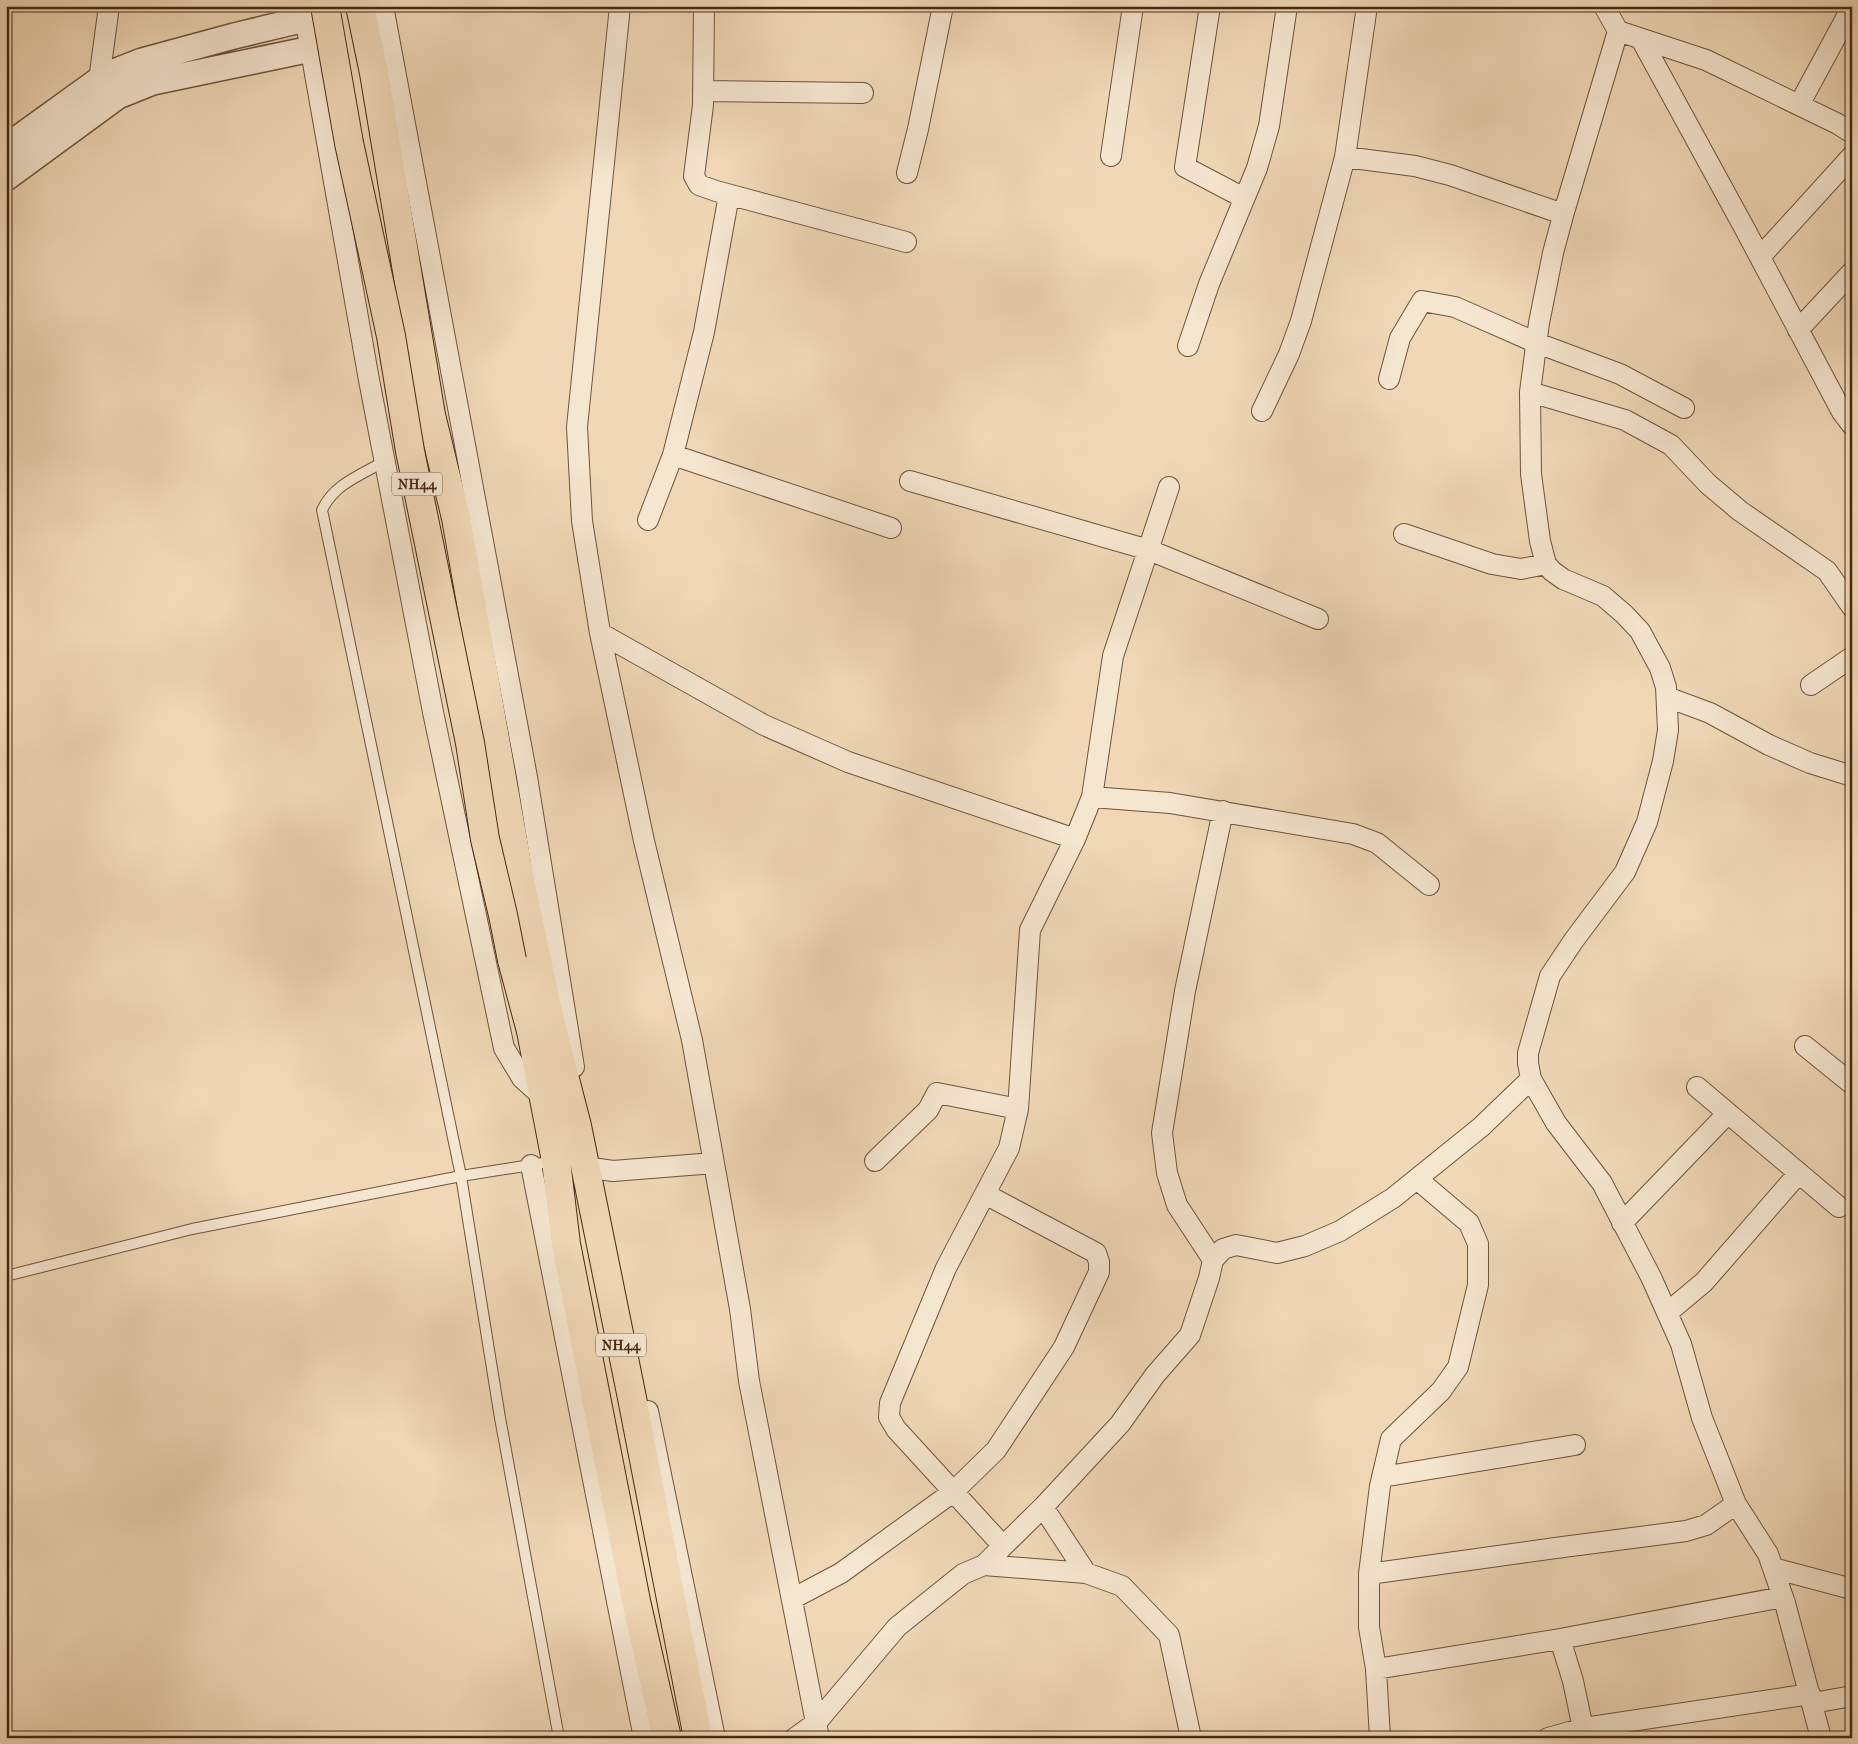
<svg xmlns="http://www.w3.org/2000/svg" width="1858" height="1744" font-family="'IM FELL French Canon',serif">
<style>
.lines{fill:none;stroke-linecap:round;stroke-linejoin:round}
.service-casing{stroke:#6f543c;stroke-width:12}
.minor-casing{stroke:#6f543c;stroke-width:22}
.tertiary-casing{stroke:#6f543c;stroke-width:28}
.trunk-casing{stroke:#442814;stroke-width:30}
.service{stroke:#f5e6d0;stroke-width:10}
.minor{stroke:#f5e6d0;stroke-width:20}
.tertiary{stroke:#f5e6d0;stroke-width:25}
.trunk{stroke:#f0d8b6;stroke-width:28}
.trunk-bridge-casing{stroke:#442814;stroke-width:30;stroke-linecap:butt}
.trunk-bridge{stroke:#f0d8b6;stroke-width:28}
.labels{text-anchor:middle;stroke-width:4;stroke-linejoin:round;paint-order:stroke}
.shield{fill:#f5e6d0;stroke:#79614c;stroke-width:1}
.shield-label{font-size:14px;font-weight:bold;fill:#442814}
</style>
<rect width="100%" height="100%" fill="#f0d8b6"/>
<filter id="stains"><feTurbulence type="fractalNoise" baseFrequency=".004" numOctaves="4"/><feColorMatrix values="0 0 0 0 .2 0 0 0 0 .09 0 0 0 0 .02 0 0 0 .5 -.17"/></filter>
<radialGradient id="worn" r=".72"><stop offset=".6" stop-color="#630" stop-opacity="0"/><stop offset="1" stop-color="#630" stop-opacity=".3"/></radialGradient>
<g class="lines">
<g class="service-casing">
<path id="service" d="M385,461C361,475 334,484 322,510L461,1176L500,1418L559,1738
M6,1276L192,1229L461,1176L556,1161"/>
</g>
<g class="minor-casing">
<path id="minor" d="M303,6L369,380L433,712L504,1048L522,1078L543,1097
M383,6L527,777L574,1067
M620,6L577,427L582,521L600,633L644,841L692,1040L740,1309L749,1381L819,1738
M704,6L703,105L694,176L699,185L716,191L906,242
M1210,6L1185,167L1244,198
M1604,6L1618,31L1706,60L1838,124L1852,133
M1618,31L1564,212L1553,253L1539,323L1530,392L1531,474L1540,541L1546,564L1552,571L1563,579L1603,596L1624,614L1640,631L1660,668L1666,687L1668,730L1663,761L1647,822L1625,872L1574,940L1550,976L1528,1053V1063L1531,1079L1556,1123L1602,1183L1651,1277L1681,1344L1702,1418L1736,1504L1768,1554L1785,1603L1821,1738
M1641,39L1746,231L1842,412L1852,425
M108,87L99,80L109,6
M703,91L863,93
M1799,105L1852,7
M1111,156L1133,6
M1345,157L1415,166L1450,175L1563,214
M907,173L918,129L943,6
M1760,257L1852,156
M1798,330L1852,272
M1188,346L1209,284L1257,168L1269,126L1287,6
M1389,379L1400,338L1422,301L1455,307L1537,343L1620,374L1684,408
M1530,392L1625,420L1671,445L1708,484L1740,511L1827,571L1852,607
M1262,411L1289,354L1301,321L1345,157L1367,6
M673,455L891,528
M910,481L1149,550L1318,619
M648,520L673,455L704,332L729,195
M1404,534L1492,564L1521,569L1546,564
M600,633L764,725L848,762L1075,839
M1811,685L1852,657
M1667,697L1710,713L1769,745L1810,763L1852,776
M1092,797L1170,803L1353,834L1377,843L1429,885
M1805,1046L1852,1084
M1697,1087L1839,1207
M875,1161L928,1110L937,1093L1018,1109
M531,1165L644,1738
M585,1167L613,1171L714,1163
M1622,1223L1728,1113
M1213,1260L1177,1205L1167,1173L1162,1133L1185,991L1223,811
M1667,1313L1704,1282L1799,1173
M648,1411L715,1738
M1382,1477L1575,1445
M1043,1507L1086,1573
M1003,1546L896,1429L889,1417L890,1403L946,1268L1009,1148L1018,1109L1030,930L1075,839L1092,797L1113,656L1169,487
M984,1565L1043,1507L1120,1424L1155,1375L1190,1335L1209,1278L1213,1260L1223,1249L1236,1245L1277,1253L1305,1246L1340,1231L1393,1198L1481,1127L1531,1079
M1773,1568L1852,1589
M1369,1574L1563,1547L1686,1531L1706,1525L1736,1504
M792,1599L841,1573L953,1492L996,1450L1064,1347L1099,1272V1262L1096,1253L985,1194
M1560,1639L1573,1681L1585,1738
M1376,1669L1560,1639L1783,1597
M1813,1703L1852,1696
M795,1738L816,1723L897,1627L963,1574L984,1565L1086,1573L1122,1586L1169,1635L1191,1738
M1380,1738L1376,1669L1369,1627V1574L1380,1486L1391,1439L1441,1391L1458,1367L1478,1285V1244L1469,1223L1417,1179
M1548,1738L1584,1728L1810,1694"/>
</g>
<g class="tertiary-casing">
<path id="tertiary" d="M6,147L99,80L119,70L142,61L234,36L305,19
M6,178L118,96L153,82L311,49"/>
</g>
<g class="trunk-casing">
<path id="trunk" d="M360,6L374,73L431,415L456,518L521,886L551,1025L577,1126L632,1398L698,1738
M512,960L531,1031L556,1161L566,1244L636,1601L667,1738"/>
</g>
<use href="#service" class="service"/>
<use href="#minor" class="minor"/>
<use href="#tertiary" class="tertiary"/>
<use href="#trunk" class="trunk"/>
<g class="trunk-bridge-casing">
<path id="trunk-bridge" d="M325,6L349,143L391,336L410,451L470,743L485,839L503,915L512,960"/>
</g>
<use href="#trunk-bridge" class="trunk-bridge"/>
</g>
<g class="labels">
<g class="shield">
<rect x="392" y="472.5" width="50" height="23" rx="4"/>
<rect x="596" y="1333.5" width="50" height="23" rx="4"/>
</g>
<g class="shield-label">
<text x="417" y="489">NH44</text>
<text x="621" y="1350">NH44</text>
</g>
</g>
<rect width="1858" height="1744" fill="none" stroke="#f0d8b6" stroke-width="25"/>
<rect x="8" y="8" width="1843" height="1729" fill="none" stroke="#442814" stroke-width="2.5"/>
<rect x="12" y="12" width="1833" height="1719" fill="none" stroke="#442814"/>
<rect width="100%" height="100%" filter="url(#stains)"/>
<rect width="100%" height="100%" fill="url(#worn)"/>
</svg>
